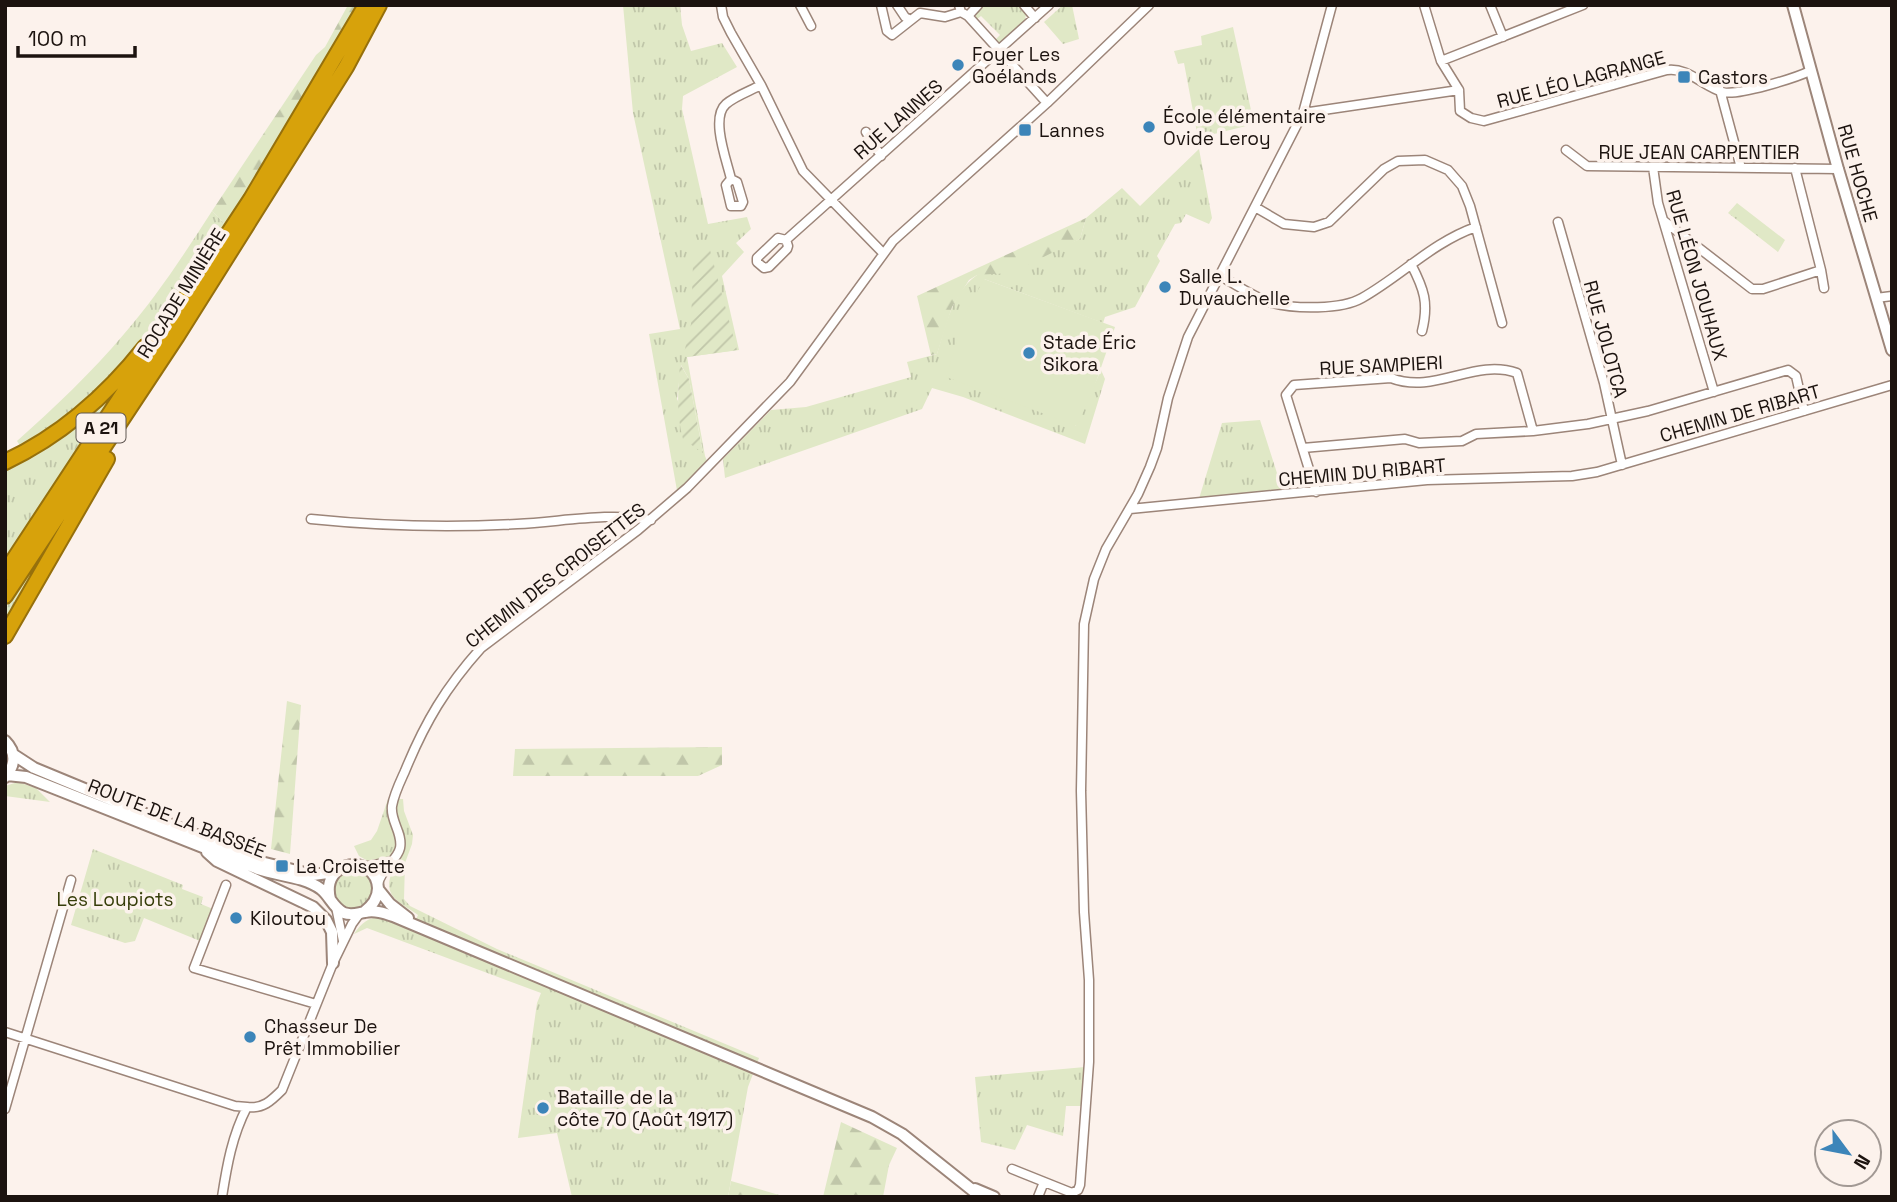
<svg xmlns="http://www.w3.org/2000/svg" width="1897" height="1202" font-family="'Space Grotesk',sans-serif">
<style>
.grass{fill:url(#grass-tufts);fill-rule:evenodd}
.forest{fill:url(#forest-firs)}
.garden{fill:url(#garden-furrows)}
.pitch{fill:#e0e8c6}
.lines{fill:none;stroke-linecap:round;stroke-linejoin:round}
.street-casing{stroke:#9c8579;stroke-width:11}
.secondary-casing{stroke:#9c8579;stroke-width:14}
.highway-casing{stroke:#96700c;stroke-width:18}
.street{stroke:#fff;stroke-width:8}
.secondary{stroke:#fff;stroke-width:10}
.highway{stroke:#d7a20b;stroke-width:14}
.poi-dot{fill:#3c85b9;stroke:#fcf2ec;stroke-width:2.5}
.labels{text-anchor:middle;stroke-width:7;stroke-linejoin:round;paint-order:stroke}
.shield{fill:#fcf2ec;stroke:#5f5651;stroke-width:2}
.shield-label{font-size:18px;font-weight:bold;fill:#1c130f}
.poi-label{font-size:19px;fill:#1c130f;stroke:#fcf2ec;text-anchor:start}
.street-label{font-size:19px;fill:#1c130f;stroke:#fcf2ec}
.park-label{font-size:19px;fill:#363d09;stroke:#fcf2ec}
</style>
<defs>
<pattern id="grass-tufts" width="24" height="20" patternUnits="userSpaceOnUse" patternTransform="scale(1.75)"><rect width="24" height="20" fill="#e0e8c6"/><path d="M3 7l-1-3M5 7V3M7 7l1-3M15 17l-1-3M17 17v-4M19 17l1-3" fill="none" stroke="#c0c6a9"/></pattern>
<pattern id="forest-firs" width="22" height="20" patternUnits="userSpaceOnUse" patternTransform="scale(1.75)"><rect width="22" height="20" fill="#e0e8c6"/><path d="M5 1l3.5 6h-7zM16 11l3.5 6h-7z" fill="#c0c6a9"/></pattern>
<pattern id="garden-furrows" width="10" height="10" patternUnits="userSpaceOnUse" patternTransform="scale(1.75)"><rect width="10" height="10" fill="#e0e8c6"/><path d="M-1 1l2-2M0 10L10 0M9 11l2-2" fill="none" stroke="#c0c6a9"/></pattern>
</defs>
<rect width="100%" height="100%" fill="#fcf2ec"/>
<path class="grass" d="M623,5H680L682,25L691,51L722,43L737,67L683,96L682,109L708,224L747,217L751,229L736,243L744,252L722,276L739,350L687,357L705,456L709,466L678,496L649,334L680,329L633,113ZM681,365L689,379L703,452L677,399Z
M984,5H1019L1026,13L1025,21L1003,42H997L995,40L1000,35L981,16L976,20V13Z
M1063,5H1072L1079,39L1063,44L1044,22Z
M1233,27L1254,124L1198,138L1184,63L1178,64L1174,51L1202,45L1201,36Z
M1199,149L1212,218L1209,224L1186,214L1181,223L1175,224L1157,256L1160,261L1135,307L1105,317L1103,323L984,279L1076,426L1101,370L1105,379L1085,444L963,397L932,388L922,409L725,478L723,459L771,410L806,407L911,377L907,362L937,354C946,325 952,293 977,275L1058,248L1080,239L1086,218L1122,188L1140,206Z
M1737,203L1785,240L1778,252L1728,213Z
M212,211L225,224C188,276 154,334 109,379C84,405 52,424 23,444L22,449L17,441C55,407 91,373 124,334C157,296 185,253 212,211Z
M119,384L121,386L5,560V467Z
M1260,420L1284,495L1198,502L1222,423Z
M61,524L63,526L5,624V609Z
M18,782L36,788L50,802L5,796V786Z
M388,799H403L404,811L413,835L412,844L405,863L404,899L410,906L497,949L759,1058L748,1087L728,1197H572L557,1133L518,1138L537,1003L541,993L367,928L354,934C371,908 387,918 411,929L418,915C400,902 382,897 392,872L382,858L368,861L359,856L354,846L371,840L377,831Z
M93,849L183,885L182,889L203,897L201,904L213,909L200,941L144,918L135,941L125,943L71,925Z
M333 890a20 20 0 1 1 40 0a20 20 0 1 1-40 0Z
M1085,1067L1083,1106H1066L1063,1136L1027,1125L1015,1150L981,1142L975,1077Z"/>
<path class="forest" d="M348,5H358L298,109L225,224L212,211L316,55L325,47Z
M1086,218L1080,239L1011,273L977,275L969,280L952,307L937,354L931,355L917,296Z
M287,701L301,705L290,854L271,849Z
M722,747V765L698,776H513L515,749Z
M841,1122L897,1148L889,1165L883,1197H823Z
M731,1181L786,1197H728Z"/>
<path class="garden" d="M710,250L737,350L687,357L684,353L691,324L693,263Z
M680,364L689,379L703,453L683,439C676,414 678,390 680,364Z"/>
<path class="pitch" d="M984,279L1115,327L1095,385L1077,426L946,377L965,314Z"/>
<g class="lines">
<g class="street-casing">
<path id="street" d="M721,5L723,17L731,33L761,85L803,171L883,253
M800,5L811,26
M881,5L887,31L892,35L920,13L945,17L961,12
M897,5L905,17L911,20
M959,5L961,12L968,16L1047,103
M1024,5L1035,18
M1424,5L1441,61L1459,90
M1490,5L1503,37
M968,16L978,5
M1441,61L1583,5
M1459,90L1460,111L1471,118L1484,121L1667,70C1688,67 1704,87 1723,92C1738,96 1795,78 1810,71
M1720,90L1741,168
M1303,113L1459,90
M866,132L881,156
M1566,150L1587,166L1838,169
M1653,167L1658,203L1714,392
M731,179L737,182L743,202L741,206H731L726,185L731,179C727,161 710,118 726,104C735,96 750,91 761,85
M1255,207L1284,224L1314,227L1329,222L1384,169L1398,161L1425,160L1448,170L1462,186L1470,206L1502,323
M1664,221L1752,289H1763L1821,270L1795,168
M1558,222L1604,383L1622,465
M786,240L788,246L787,249L769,267L764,268L757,262V258L778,238L786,240L1049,5
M1411,264C1424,289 1429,303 1422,331
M1821,270L1824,288
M1220,276C1237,285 1253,297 1272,303C1295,309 1341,310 1362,298C1401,276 1433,242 1476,227
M1876,298L1892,296
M1303,448L1405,439L1419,443L1462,441L1476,434L1533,431L1588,424L1648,411L1788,370L1796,376L1804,411
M1316,492L1286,395L1294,385L1391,378C1435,395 1474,358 1517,373L1533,431
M1130,509L1427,480L1572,476L1597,472L1892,385
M311,519C380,526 447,528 517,524C561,522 607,512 651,520
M361,866H370L389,862
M378,884C382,867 397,861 400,848C403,833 390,821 392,806C394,794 400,782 405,771C425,722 446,687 481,648L638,530L687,488L790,382L893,241L1047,103L1149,5
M226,885L194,968L316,1004
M336,907L343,941
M5,1032L235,1106L247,1107
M5,1109L71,880
M1012,1169L1072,1193L1078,1190L1080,1185L1089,1062V980L1084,912L1081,791L1084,624L1094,579L1106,549L1138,494L1150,467L1157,448L1168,398L1188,337L1303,113L1332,5
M222,1197C227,1165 232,1136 247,1107C263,1109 271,1101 282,1090L333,963L352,924L360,913
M1038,1197L1044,1182"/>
</g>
<g class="secondary-casing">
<path id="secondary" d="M1793,5L1838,169L1892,350
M5,741C16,752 16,765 5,777
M14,755L34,768L261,862L313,875L335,872
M7,775L26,777L258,869C278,876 303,876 321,889C330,896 333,908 344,913C352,916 358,913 365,912C375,910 384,913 393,916L872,1117L902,1134L981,1197
M207,852L217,861L313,907L326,920L332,932L333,963
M378,889L390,904L408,918
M330,899C320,859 376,853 378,888C378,899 372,906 364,912
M975,1189L994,1197"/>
</g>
<g class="highway-casing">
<path id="highway" d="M5,462C60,436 108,394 145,347
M5,573L251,199L366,5
M5,596L177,336L346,67L379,5
M5,636L107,459"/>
</g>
<use href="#street" class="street"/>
<use href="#secondary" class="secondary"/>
<use href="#highway" class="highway"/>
</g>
<g class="poi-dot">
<circle cx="958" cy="65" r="7"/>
<rect x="1677" y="70" width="14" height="14" rx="3.5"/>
<circle cx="1149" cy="127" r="7"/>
<rect x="1018" y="123" width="14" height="14" rx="3.5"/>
<circle cx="1165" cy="287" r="7"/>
<circle cx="1029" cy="353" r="7"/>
<rect x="275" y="859" width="14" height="14" rx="3.5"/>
<circle cx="236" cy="918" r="7"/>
<circle cx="250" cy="1037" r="7"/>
<circle cx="543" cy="1108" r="7"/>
</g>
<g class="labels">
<rect class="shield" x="76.5" y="413.5" width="49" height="29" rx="5"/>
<g class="shield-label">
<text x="101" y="434">A 21</text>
</g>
<g class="poi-label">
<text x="972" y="61">Foyer Les<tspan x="972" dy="22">Goélands</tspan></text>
<text x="1698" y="84">Castors</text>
<text x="1163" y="123">École élémentaire<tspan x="1163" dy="22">Ovide Leroy</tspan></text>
<text x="1039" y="137">Lannes</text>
<text x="1179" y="283">Salle L.<tspan x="1179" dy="22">Duvauchelle</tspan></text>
<text x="1043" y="349">Stade Éric<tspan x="1043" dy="22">Sikora</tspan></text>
<text x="296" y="873">La Croisette</text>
<text x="250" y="925">Kiloutou</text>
<text x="264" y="1033">Chasseur De<tspan x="264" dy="22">Prêt Immobilier</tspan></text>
<text x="557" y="1104">Bataille de la<tspan x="557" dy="22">côte 70 (Août 1917)</tspan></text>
</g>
<g class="street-label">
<text transform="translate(1581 79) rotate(-15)" y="7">RUE LÉO LAGRANGE</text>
<text transform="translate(898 119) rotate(-41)" y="7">RUE LANNES</text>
<text x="1699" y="159">RUE JEAN CARPENTIER</text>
<text transform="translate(1858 173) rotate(74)" y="7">RUE HOCHE</text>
<text transform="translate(1697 275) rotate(74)" y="7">RUE LÉON JOUHAUX</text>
<text transform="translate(181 293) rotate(-58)" y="7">ROCADE MINIÈRE</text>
<text transform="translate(1606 339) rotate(75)" y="7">RUE JOLOTCA</text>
<text transform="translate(1381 365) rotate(-3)" y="7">RUE SAMPIERI</text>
<text transform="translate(1740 413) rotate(-16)" y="7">CHEMIN DE RIBART</text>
<text transform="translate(1362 472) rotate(-5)" y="7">CHEMIN DU RIBART</text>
<text transform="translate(555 575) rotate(-38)" y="7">CHEMIN DES CROISETTES</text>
<text transform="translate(177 818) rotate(21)" y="7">ROUTE DE LA BASSÉE</text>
</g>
<g class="park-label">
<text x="115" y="906">Les Loupiots</text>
</g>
</g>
<rect width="1897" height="1202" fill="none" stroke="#1c130f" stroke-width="14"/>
<g transform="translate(1848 1153) rotate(122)"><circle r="33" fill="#fcf2ec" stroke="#a29994" stroke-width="2"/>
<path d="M0-5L12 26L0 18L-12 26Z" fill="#3c85b9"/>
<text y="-10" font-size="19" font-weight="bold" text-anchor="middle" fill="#1c130f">N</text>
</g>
<path d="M18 46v10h117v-10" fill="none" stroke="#1c130f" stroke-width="3.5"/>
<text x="28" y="46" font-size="21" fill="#1c130f" stroke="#fcf2ec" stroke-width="5" paint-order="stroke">100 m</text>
</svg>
